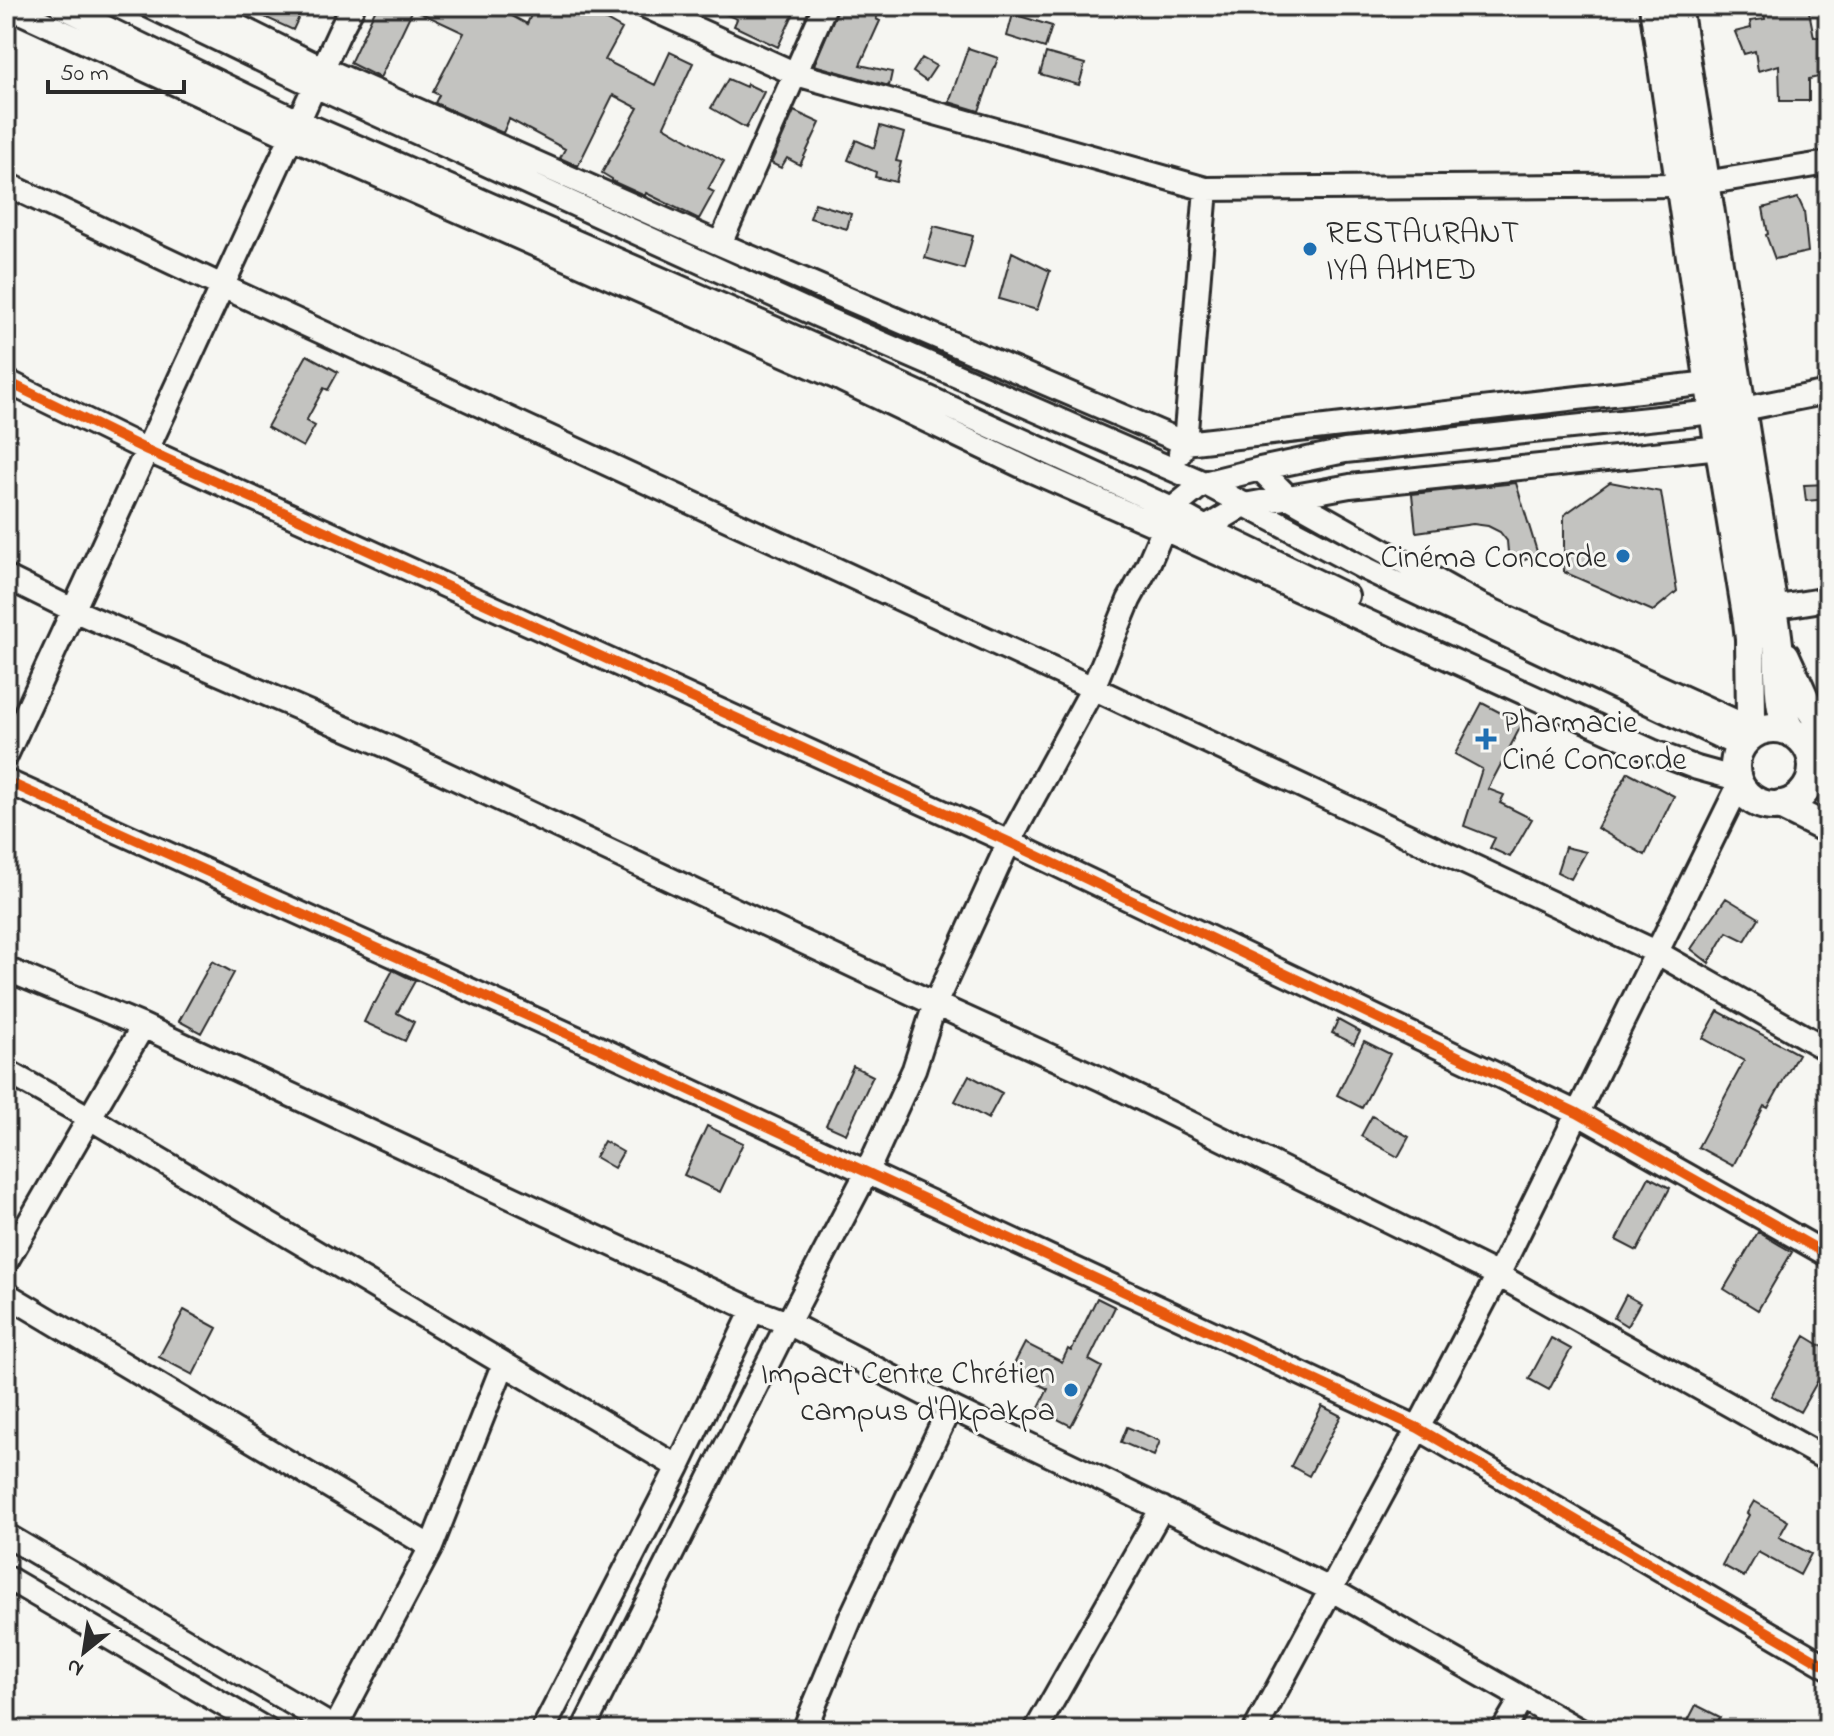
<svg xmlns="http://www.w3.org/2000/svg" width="1834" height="1736" font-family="'Indie Flower',sans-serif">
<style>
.building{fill:#c3c3c0;stroke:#2b2b2b;stroke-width:2}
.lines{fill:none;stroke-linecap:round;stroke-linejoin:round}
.minor-casing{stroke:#2b2b2b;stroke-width:28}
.major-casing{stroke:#2b2b2b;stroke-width:34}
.minor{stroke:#f6f6f2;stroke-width:22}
.major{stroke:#f6f6f2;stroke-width:28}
.cycleway-casing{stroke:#f6f6f2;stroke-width:15}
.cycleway{stroke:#e8590c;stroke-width:10}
.poi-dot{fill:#1f6fb2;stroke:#f6f6f2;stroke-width:3}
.labels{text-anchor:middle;stroke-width:6;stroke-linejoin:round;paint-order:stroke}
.poi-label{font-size:32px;fill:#2b2b2b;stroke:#f6f6f2;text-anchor:start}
</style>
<rect width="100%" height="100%" fill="#f6f6f2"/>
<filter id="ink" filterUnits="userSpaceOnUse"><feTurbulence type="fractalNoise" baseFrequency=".0125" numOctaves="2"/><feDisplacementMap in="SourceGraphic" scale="16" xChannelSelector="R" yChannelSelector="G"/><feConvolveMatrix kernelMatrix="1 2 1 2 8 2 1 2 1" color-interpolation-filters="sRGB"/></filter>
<g filter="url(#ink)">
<path class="building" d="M241,6H304L293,30Z
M377,6H503L501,10L527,24L535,6H581L622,29L605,60L655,85L670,52L693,63L664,126L724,161L708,189L714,192L699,219L646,193L645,196L612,181V179L602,173L638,108L613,95L578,166L560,158L565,149L509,119L503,133L435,103L439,95L433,92L464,33L413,9L380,78L350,63Z
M707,6H797L778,47L734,26L737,19Z
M839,6H882L876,19L880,21L860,65L892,72L889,86L814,65Z
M1808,6L1814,37H1828V75L1809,79V101H1780L1779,65L1758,71L1755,51L1744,54L1735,32L1751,28L1750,21L1765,19L1764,14Z
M1013,14L1052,26L1045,48L1007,36Z
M968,48L998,58L979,111L949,102Z
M1046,53L1085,64L1079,85L1040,74Z
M922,58L936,66L926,81L913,72Z
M728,79L746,87L747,84L764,92L746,128L711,108Z
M794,111L820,123L800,165L787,158L781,168L771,163Z
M880,126L904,133L896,161L901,162L896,182L875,177L876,172L848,160L856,140L874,148Z
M1798,198L1804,211L1808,252L1775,259L1766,235L1768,234L1763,208Z
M815,203L851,214L847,229L810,218Z
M934,226L973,236L964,269L925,258Z
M1012,252L1050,271L1037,310L999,299Z
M307,355L338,372L328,390L324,388L306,421L315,426L303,447L267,427Z
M1610,482L1661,492L1677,591L1653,611L1564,572V515Z
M1516,483L1538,555L1519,562L1508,552L1507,541L1500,532L1488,526L1473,524L1416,532L1412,494Z
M1828,484V499L1806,501L1804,485Z
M1482,703L1522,724L1488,789L1504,795L1500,803L1532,819L1510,857L1490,848L1495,838L1464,826L1482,769L1455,754Z
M1628,772L1674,796L1645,855L1597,828Z
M1565,847L1586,852L1571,879L1557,872Z
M1726,898L1759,918L1745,941L1727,932L1709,963L1691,949Z
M212,961L234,973L201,1033L179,1021Z
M393,970L415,981L397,1013L414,1022L405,1041L364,1022L373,1003H375Z
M1718,1011L1798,1054L1768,1108L1764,1106L1733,1166L1698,1147L1744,1061L1703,1038Z
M1338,1020L1360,1032L1354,1044L1332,1033Z
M1364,1041L1390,1054L1362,1108L1337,1095Z
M853,1066L873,1076L846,1134L826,1125Z
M969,1075L1002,1093L988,1119L955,1101Z
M1372,1116L1409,1137L1398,1157L1361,1136Z
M707,1126L743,1143L720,1192L684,1175Z
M604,1141L623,1152L614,1168L595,1157Z
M1649,1177L1670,1188L1637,1251L1616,1240Z
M1758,1232L1792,1252L1758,1310L1724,1289Z
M1626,1295L1640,1303L1627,1326L1614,1318Z
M1097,1298L1115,1307L1089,1360L1102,1367L1071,1426L1038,1409L1048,1389L1011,1370L1025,1343L1062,1362L1068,1349L1071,1351Z
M184,1310L217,1328L193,1375L159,1357Z
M1805,1336L1828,1350V1363L1800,1412L1771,1396Z
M1551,1338L1571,1349L1549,1390L1529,1379Z
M1322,1406L1341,1416L1309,1476L1291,1466Z
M1127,1427L1160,1441L1154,1456L1121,1442Z
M1754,1501L1788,1521L1779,1537L1811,1554L1800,1575L1758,1552L1744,1577L1722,1565L1749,1515L1747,1513Z
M1696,1705L1720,1717L1713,1730H1683Z"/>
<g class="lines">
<g class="minor-casing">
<path id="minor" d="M7,6L291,137L842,380L1032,471L1164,529L1652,751L1697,768L1737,779
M61,6L298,121L840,357L1172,509L1206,528L1347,596
M149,6L315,86L817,315L1204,483L1362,567L1740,746
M197,6L322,68L720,244L1185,443L1709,383
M645,6L796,74L1206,189L1679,185
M1704,183L1828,163
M6,184L222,286L1093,688L1656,952L1828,1050
M720,244L825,6
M6,381L147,450L1009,842L1577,1113L1828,1255
M1743,409L1828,392
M1180,453L1185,443L1206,189
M1260,469L1288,497L1480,605L1750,728
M1206,528L1244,505L1350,486L1720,447
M6,577L73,610L391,748L935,1004L1101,1079L1498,1275L1828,1460
M1772,608L1828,599
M6,756L339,33L353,6
M6,781L599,1048L1418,1428L1828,1667
M6,969L143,1026L753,1310L788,1323L950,1407L1330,1589L1579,1730
M6,1071L90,1118L678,1467
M6,1262L143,1026
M6,1294L431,1547
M6,1535L338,1730
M6,1577L267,1730
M335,1728L431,1547L503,1365
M543,1730L678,1467L753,1310
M583,1730L788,1323L867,1172L914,1069L935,1004L1009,842L1093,688L1129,600L1147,567L1172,509L1204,483L1260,469L1345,451L1714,412
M804,1730L851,1617L950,1407
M1036,1730L1162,1508
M1255,1730L1418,1428L1498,1275L1739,785
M1503,1730L1522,1698"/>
</g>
<g class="major-casing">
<path id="major" d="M1654,6L1714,412L1748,621L1750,639L1751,716L1750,728L1745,741
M1677,6C1706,199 1740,391 1769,584C1772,604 1776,624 1778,644C1780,667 1776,717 1793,733
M1785,656L1805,700L1828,736
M1735 767a39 39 0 1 1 78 0a39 39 0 1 1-78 0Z
M1780,805L1828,829"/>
</g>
<use href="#minor" class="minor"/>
<use href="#major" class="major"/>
<g class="cycleway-casing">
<path id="cycleway" d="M6,381L147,450L1009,842L1577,1113L1828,1255
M6,781L599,1048L1418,1428L1828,1667"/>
</g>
<use href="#cycleway" class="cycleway"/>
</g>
</g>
<g class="poi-dot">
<circle cx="1310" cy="249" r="8"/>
<circle cx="1623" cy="556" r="8"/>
<path d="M1482 727h8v8h8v8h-8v8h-8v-8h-8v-8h8z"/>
<circle cx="1071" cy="1390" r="8"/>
</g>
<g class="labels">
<g class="poi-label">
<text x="1326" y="242">RESTAURANT<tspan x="1326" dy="37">IYA AHMED</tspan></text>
<text x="1607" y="567" text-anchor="end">Cinéma Concorde</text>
<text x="1502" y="732">Pharmacie<tspan x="1502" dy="37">Ciné Concorde</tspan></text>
<text x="1055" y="1383" text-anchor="end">Impact Centre Chrétien<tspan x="1055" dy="37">campus d'Akpakpa</tspan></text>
</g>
</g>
<rect width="1834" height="1736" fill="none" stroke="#f6f6f2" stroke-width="32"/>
<rect x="16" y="16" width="1802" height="1704" fill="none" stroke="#2b2b2b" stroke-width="3" filter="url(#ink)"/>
<g transform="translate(84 1652) rotate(210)" stroke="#f6f6f2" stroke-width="6" paint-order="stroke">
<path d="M0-6L14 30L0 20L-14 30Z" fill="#2b2b2b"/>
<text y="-12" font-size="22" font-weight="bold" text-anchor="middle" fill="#2b2b2b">N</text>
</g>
<path d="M48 80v12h136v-12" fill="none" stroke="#2b2b2b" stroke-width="4"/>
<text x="60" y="80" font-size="24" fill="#2b2b2b" stroke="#f6f6f2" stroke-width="6" paint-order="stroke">50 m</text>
</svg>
